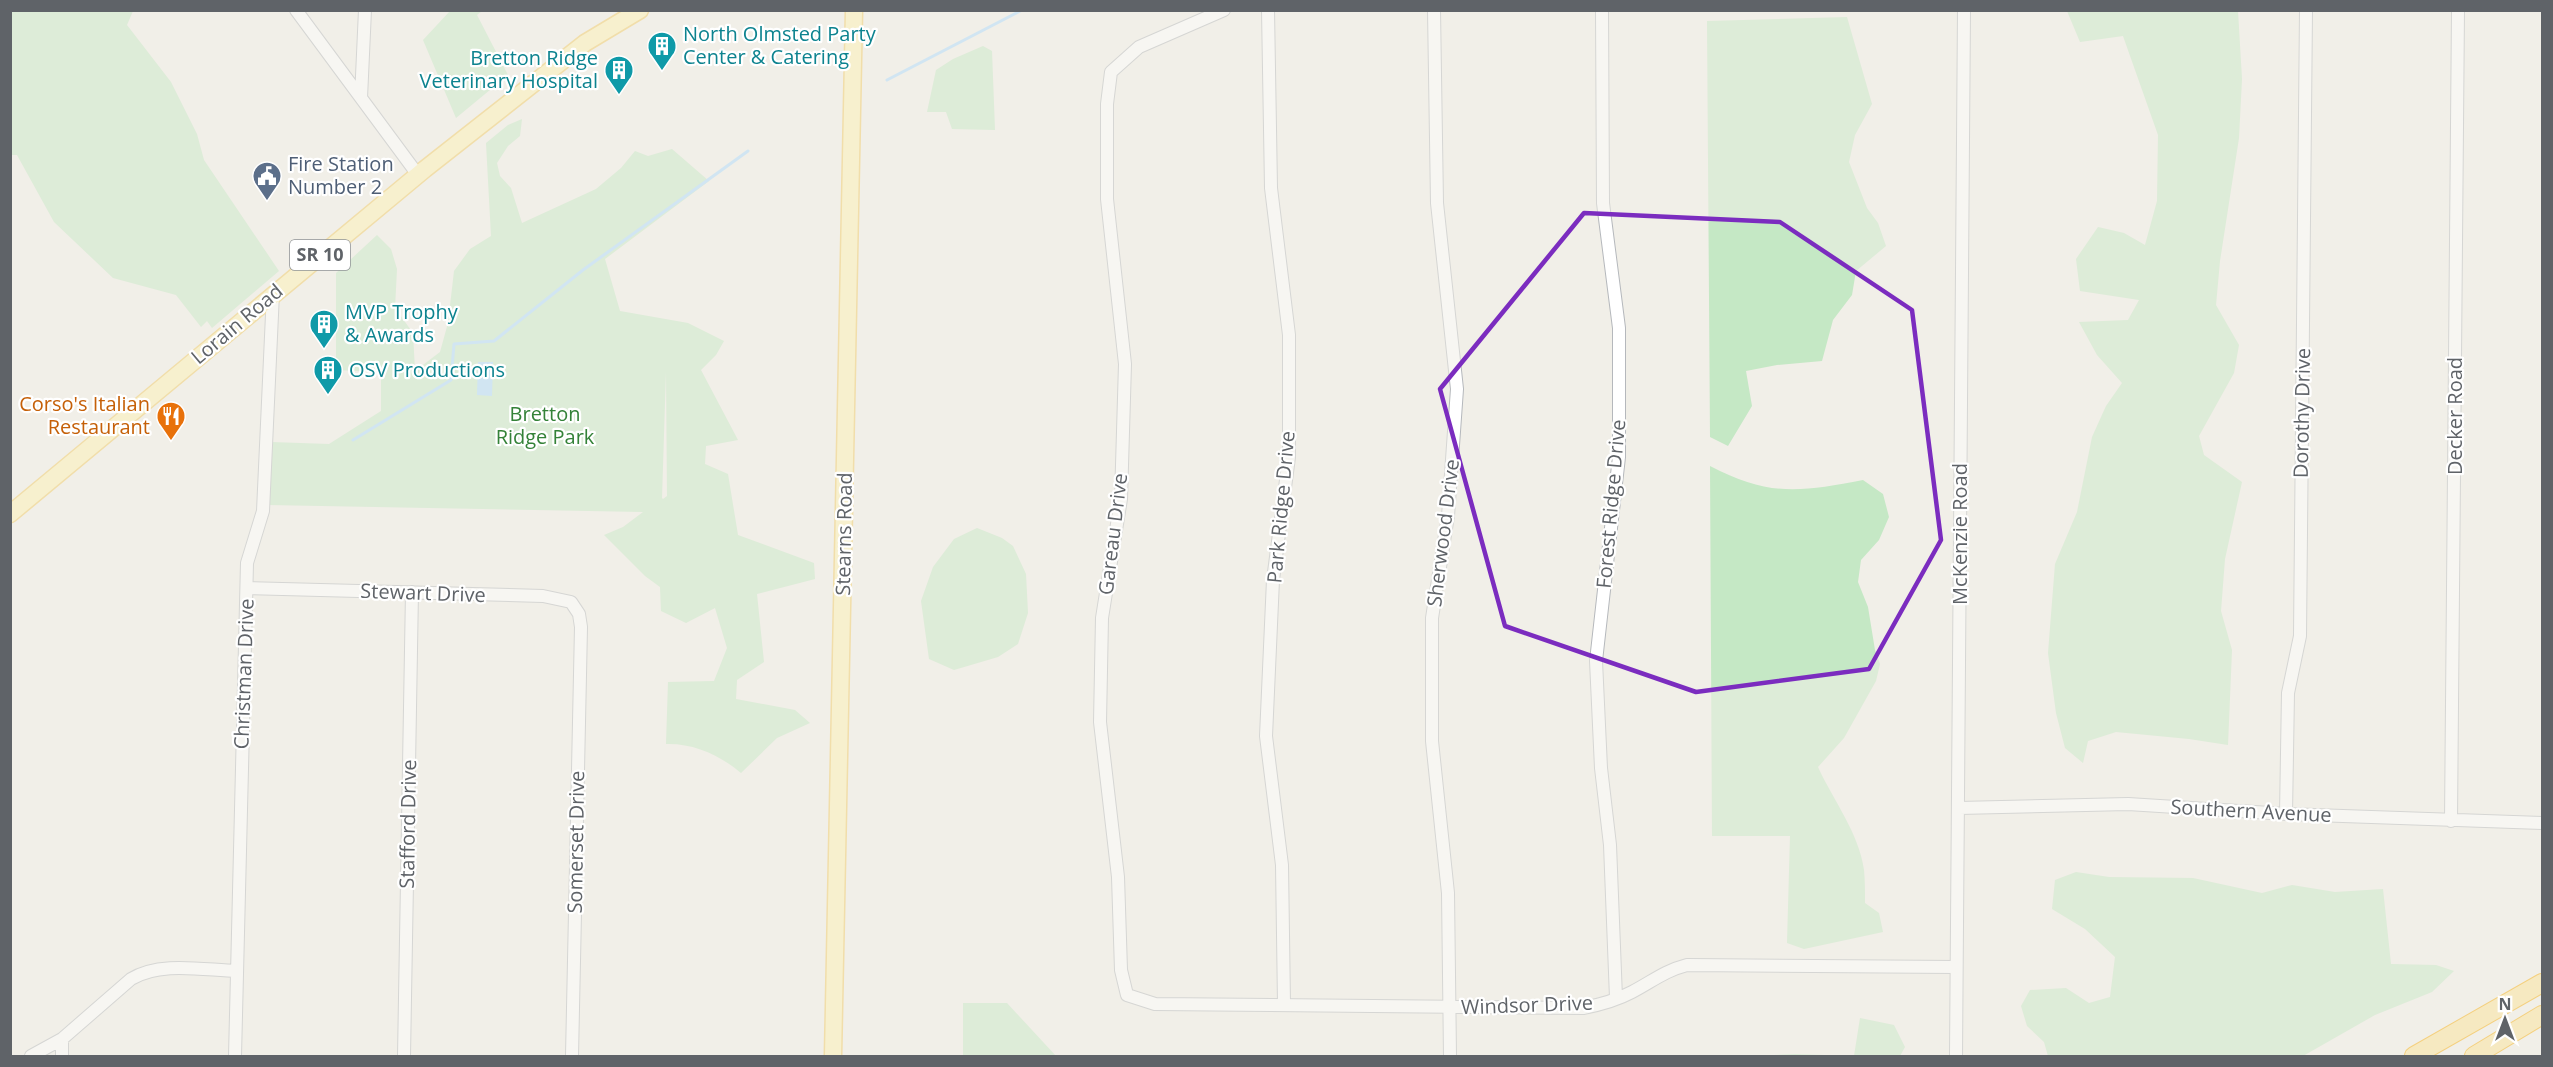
<svg xmlns="http://www.w3.org/2000/svg" width="2553" height="1067" font-family="'Open Sans',sans-serif">
<style>
.green{fill:#c5e8c5;fill-rule:evenodd}
.water{fill:#aadaff}
.lines{fill:none;stroke-linecap:round;stroke-linejoin:round}
.stream{stroke:#aadaff;stroke-width:3}
.minor-casing{stroke:#b5b8bc;stroke-width:14}
.major-casing{stroke:#f2c960;stroke-width:19}
.highway-casing{stroke:#f9ab00;stroke-width:20}
.minor{stroke:#fff;stroke-width:12}
.major{stroke:#fff2af;stroke-width:16}
.highway{stroke:#fde293;stroke-width:18}
.marked{fill:none;stroke:#7b2cbf;stroke-width:4.5;stroke-linejoin:round}
.labels{text-anchor:middle;stroke-width:4.5;stroke-linejoin:round;paint-order:stroke}
.shield{fill:#fff;stroke:#8f9295;stroke-width:1.5}
.shield-label{font-size:18px;font-weight:bold;fill:#5f6368}
.culture-label{font-size:20px;fill:#0d838f;stroke:#fff;text-anchor:start}
.service-label{font-size:20px;fill:#4e5e75;stroke:#fff;text-anchor:start}
.street-label{font-size:20px;fill:#5f6368;stroke:#fff}
.food-label{font-size:20px;fill:#c56008;stroke:#fff;text-anchor:end}
.park-label{font-size:20px;fill:#348238;stroke:#fff}
</style>
<rect width="100%" height="100%" fill="#f1efe8"/>
<path class="green" d="M11,10L133,11L127,25L171,82L197,134L204,160L279,271L212,328L207,321L201,327L176,295L113,278L54,222L17,155H11Z
M450,11H482L477,15L508,75L456,118L423,40Z
M2067,11H2238L2242,79L2239,138L2220,261L2216,305L2239,345L2234,373L2199,436L2204,455L2242,482L2225,559L2221,611L2232,650L2228,745L2189,739L2116,732L2088,741L2083,763L2065,748L2056,713L2048,653L2055,564L2077,512L2092,437L2106,406L2122,383L2097,355L2079,322L2128,320L2139,300L2080,291L2076,259L2098,227L2124,233L2145,245L2157,201L2158,135L2123,36L2080,42Z
M1847,17L1872,104L1855,135L1849,162L1867,208L1878,223L1886,246L1856,271L1852,295L1833,320L1822,361L1777,365L1746,371L1752,406L1728,446L1710,437L1707,21Z
M983,46L992,51L995,130L952,129L946,112H927L936,70L953,59Z
M522,119L520,136L508,146L497,163L500,176L511,188L522,223L596,189L621,168L635,151L648,156L672,149L709,181L605,259L620,311L688,323L724,341L716,355L701,370L738,440L706,446L705,464L728,474L738,535L814,563L815,579L757,594L764,662L737,680L736,699L795,710L810,723L777,738L741,773C720,755 693,743 666,744L668,682L714,681L727,648L715,608L686,623L661,611L660,587L645,576L604,535L623,527L643,512L268,505L271,442L329,444L381,411V372L336,370V273L377,235L391,249L397,269L395,308L413,333L415,371L440,352L448,323L454,271L470,249L491,236L486,143L508,125ZM666,371L667,496L663,499L662,498Z
M1710,466C1769,497 1800,492 1863,480L1883,494L1889,517L1879,540L1861,560L1858,582L1868,607L1875,650L1880,664L1876,681L1844,738L1818,767C1833,800 1859,833 1864,870C1865,881 1865,892 1865,903L1879,913L1883,932L1804,949L1787,943L1790,836H1712Z
M977,528L1002,538L1013,546L1026,574L1028,613L1018,644L998,657L954,670L929,659L921,601L933,567L954,539Z
M2076,872L2109,877L2193,878L2262,893L2292,885L2335,892L2383,889L2391,964L2436,965L2454,971L2432,992L2375,1015L2303,1056H2048L2044,1042L2027,1026L2021,1006L2030,990L2066,988L2089,1003L2110,997L2115,957L2085,929L2052,909L2055,880Z
M963,1003H1007L1056,1056H963Z
M1860,1018L1894,1025L1905,1047L1900,1056H1752L1795,1054L1854,1056Z"/>
<path class="water" d="M478,362H493L492,396L477,395Z"/>
<g class="lines">
<path class="stream" d="M887,80L1022,10
M353,440L451,380L454,344L494,341L583,270L748,151"/>
<g class="minor-casing">
<path id="minor" d="M296,10L418,175
M1224,10L1139,47L1111,72L1107,104V199L1125,364L1121,499L1102,618L1100,722L1118,877L1121,970L1127,995L1155,1004L1583,1008C1599,1005 1617,1000 1632,992C1653,981 1664,971 1687,965L1956,967
M1268,10L1271,188L1289,335V457L1273,580L1266,736L1282,865L1284,1004
M1434,10L1437,203L1457,389L1448,516L1432,618V741L1448,893L1450,1056
M1602,10L1603,203L1619,328V457L1596,661L1601,768L1610,845L1616,998
M361,98L365,10
M247,588L543,596L571,602L579,614L581,627L572,1056
M1959,808L2128,804L2286,814L2542,823
M2286,814L2288,693L2300,636L2306,10
M2451,821L2458,10
M31,1056L62,1039L131,979C160,961 203,970 237,971
M62,1056V1039
M235,1056L247,563L263,511L273,293
M404,1056L412,592
M1956,1056L1964,10"/>
</g>
<g class="major-casing">
<path id="major" d="M10,514L425,169L585,43L640,10
M833,1056L854,10"/>
</g>
<g class="highway-casing">
<path id="highway" d="M2414,1056L2542,983
M2474,1056L2542,1015"/>
</g>
<use href="#minor" class="minor"/>
<use href="#major" class="major"/>
<use href="#highway" class="highway"/>
</g>
<path d="M0 0H2553V1067H0ZM1584,213L1780,222L1912,310L1941,540L1869,669L1696,692L1505,626L1440,389Z" fill="#f1efe8" fill-opacity=".55" fill-rule="evenodd"/>
<path class="marked" d="M1584,213L1780,222L1912,310L1941,540L1869,669L1696,692L1505,626L1440,389Z"/>
<defs>
<g id="building-pin" transform="scale(1.5)"><path d="M0 17L-7.5 6A9.5 9.5 0 1 1 7.5 6Z" fill="#0f9aa8" stroke="#fff"/><path d="M-4-6H4V6H1V3H-1V6H-4ZM-2.5-4.3h1.7v1.8h-1.7ZM.8-4.3h1.7v1.8H.8ZM-2.5-1h1.7V.8h-1.7ZM.8-1h1.7V.8H.8Z" fill="#fff"/></g>
<g id="civic-pin" transform="scale(1.5)"><path d="M0 17L-7.5 6A9.5 9.5 0 1 1 7.5 6Z" fill="#5c6f8a" stroke="#fff"/><path d="M-.6-6.5H3V-4.5H.6V-3L4-1V1h2V6H-6V1h2V-1L-.6-3ZM-1.2 2.5V6h2.4V2.5Z" fill="#fff"/></g>
<g id="restaurant-pin" transform="scale(1.5)"><path d="M0 17L-7.5 6A9.5 9.5 0 1 1 7.5 6Z" fill="#e8710a" stroke="#fff"/><path d="M-5-6h1v4h1v-4h1v4h1v-4h1v5L-1.5 .5V6h-2V.5L-5-1ZM5-6V6H3V1.5H1.5Q1.5-4 5-6Z" fill="#fff"/></g>
</defs>
<g fill-rule="evenodd">
<use href="#building-pin" x="662" y="46"/>
<use href="#building-pin" x="619" y="70"/>
<use href="#civic-pin" x="267" y="176"/>
<use href="#building-pin" x="324" y="324"/>
<use href="#building-pin" x="328" y="370"/>
<use href="#restaurant-pin" x="171" y="416"/>
</g>
<g class="labels">
<rect class="shield" x="290" y="240" width="60" height="30" rx="4.5"/>
<g class="shield-label">
<text x="320" y="261">SR 10</text>
</g>
<g class="culture-label">
<text x="683" y="41">North Olmsted Party<tspan x="683" dy="23">Center &amp; Catering</tspan></text>
<text x="598" y="65" text-anchor="end">Bretton Ridge<tspan x="598" dy="23">Veterinary Hospital</tspan></text>
<text x="345" y="319">MVP Trophy<tspan x="345" dy="23">&amp; Awards</tspan></text>
<text x="349" y="377">OSV Productions</text>
</g>
<g class="service-label">
<text x="288" y="171">Fire Station<tspan x="288" dy="23">Number 2</tspan></text>
</g>
<g class="street-label">
<text transform="translate(237 324) rotate(-40)" y="7">Lorain Road</text>
<text transform="translate(2302 413) rotate(-89)" y="7">Dorothy Drive</text>
<text transform="translate(2455 416) rotate(-90)" y="7">Decker Road</text>
<text transform="translate(1611 504) rotate(-85)" y="7">Forest Ridge Drive</text>
<text transform="translate(1281 507) rotate(-85)" y="7">Park Ridge Drive</text>
<text transform="translate(1443 533) rotate(-83)" y="7">Sherwood Drive</text>
<text transform="translate(844 534) rotate(-89)" y="7">Stearns Road</text>
<text transform="translate(1113 534) rotate(-83)" y="7">Gareau Drive</text>
<text transform="translate(1960 534) rotate(-90)" y="7">McKenzie Road</text>
<text transform="translate(423 593) rotate(2)" y="7">Stewart Drive</text>
<text transform="translate(244 674) rotate(-88)" y="7">Christman Drive</text>
<text transform="translate(2251 811) rotate(3)" y="7">Southern Avenue</text>
<text transform="translate(408 824) rotate(-89)" y="7">Stafford Drive</text>
<text transform="translate(576 842) rotate(-89)" y="7">Somerset Drive</text>
<text transform="translate(1527 1005) rotate(-2)" y="7">Windsor Drive</text>
</g>
<g class="food-label">
<text x="150" y="411">Corso's Italian<tspan x="150" dy="23">Restaurant</tspan></text>
</g>
<g class="park-label">
<text x="545" y="421">Bretton<tspan x="545" dy="23">Ridge Park</tspan></text>
</g>
</g>
<rect width="2553" height="1067" fill="none" stroke="#5f6368" stroke-width="24"/>
<g transform="translate(2505 1019)" stroke="#ffffff" stroke-width="4.5" paint-order="stroke">
<path d="M0-4.5L10 22L0 15L-10 22Z" fill="#5f6368"/>
<text y="-9" font-size="16" font-weight="bold" text-anchor="middle" fill="#5f6368">N</text>
</g>
</svg>
